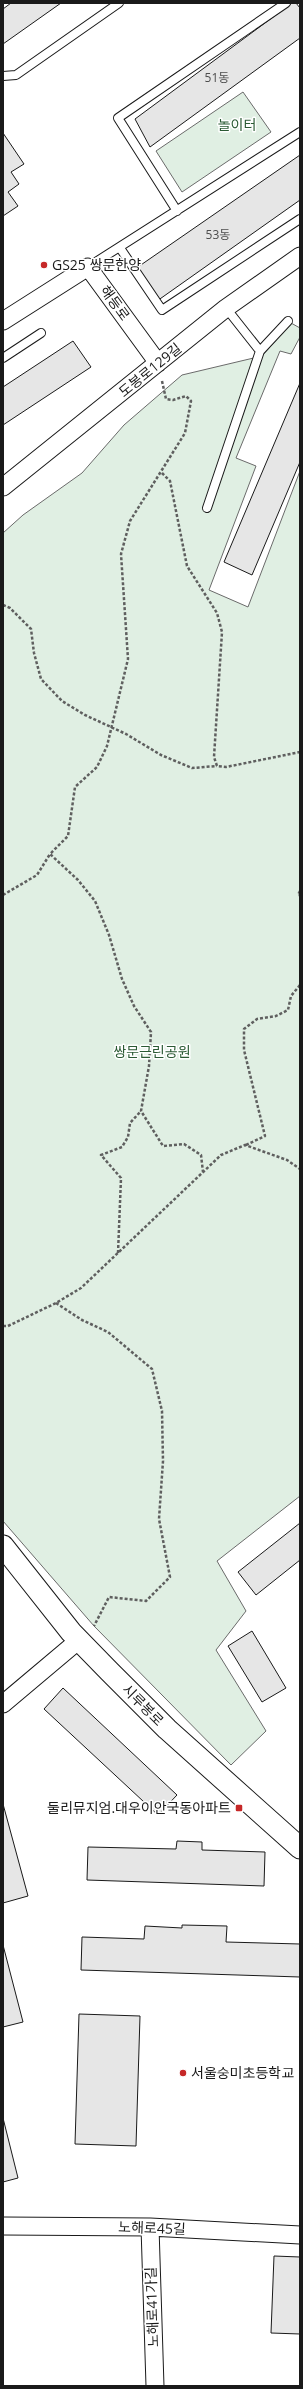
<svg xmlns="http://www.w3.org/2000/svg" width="303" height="2389" font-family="'Open Sans','Noto Sans KR',sans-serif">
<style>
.green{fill:#e0efe3;stroke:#6a6a6a}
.building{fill:#e6e6e6;stroke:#1a1a1a}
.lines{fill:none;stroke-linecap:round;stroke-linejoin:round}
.service-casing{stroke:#1a1a1a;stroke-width:10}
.minor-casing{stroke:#1a1a1a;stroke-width:19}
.tertiary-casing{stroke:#1a1a1a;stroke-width:23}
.path{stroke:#5f5f5f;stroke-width:2.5;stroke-dasharray:3 2;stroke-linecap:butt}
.service{stroke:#fff;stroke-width:8}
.minor{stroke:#fff;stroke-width:17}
.tertiary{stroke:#fff;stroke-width:21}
.poi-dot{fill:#c62828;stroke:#fff;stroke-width:1.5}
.labels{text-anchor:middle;stroke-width:3;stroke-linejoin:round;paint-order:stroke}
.number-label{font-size:12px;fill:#4d4d4d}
.park-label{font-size:14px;fill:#2b5a34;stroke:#fff}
.poi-label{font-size:14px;fill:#1a1a1a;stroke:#fff;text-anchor:start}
.street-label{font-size:14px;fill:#1a1a1a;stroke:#fff}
</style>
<rect width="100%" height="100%" fill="#fff"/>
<path class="green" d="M243,92L271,132L182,192L156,151Z
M291,323L300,328V337L291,354L280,351L236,458L256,466L209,590L248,607L300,471V1496L217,1561L246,1611L216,1650L266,1731L231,1765L94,1626L3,1521V533L23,515L82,473L124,425L182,375L262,356Z"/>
<path class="building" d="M11,3H61L3,44V9Z
M292,3H296L300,8V38L150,147L135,119Z
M3,133L24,164L11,172L19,184L8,192L18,206L3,216Z
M300,155V200L157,301L135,269Z
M73,341L91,367L3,425V387Z
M300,383V462L252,575L224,562Z
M300,1523V1560L256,1595L238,1572Z
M252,1631L286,1688L262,1702L228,1646Z
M63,1688L177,1795L158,1815L44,1709Z
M3,1804L28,1896L3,1903Z
M177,1841L202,1842V1850L265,1852L264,1886L87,1880L88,1847L176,1849Z
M182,1925L227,1926L226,1942L300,1944V1977L81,1970L82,1937L144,1939L145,1926L182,1928Z
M3,1945L23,2022L3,2027Z
M79,2014L140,2016L136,2146L75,2144Z
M3,2118L18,2178L3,2182Z
M274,2256L300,2257V2334L271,2333Z"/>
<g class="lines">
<g class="service-casing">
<path id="service" d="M3,76L16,75L119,3
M177,211L118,118L286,3
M120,248L162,310L300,219
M88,267L300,132
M260,351L288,321
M3,358L41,333
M207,508L260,351L226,308"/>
</g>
<g class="minor-casing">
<path id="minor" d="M3,321L88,267L158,363
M3,487L226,308L300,256
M3,1704L79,1640
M3,2226L150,2227L300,2235
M150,2227L155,2386"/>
</g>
<g class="tertiary-casing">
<path id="tertiary" d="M3,1546L71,1632L109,1671L167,1729L300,1848"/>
</g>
<path class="path" d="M162,381L166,399L173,400L186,396L191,401L185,433L130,521L121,554L128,659L107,746L97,767L75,787L68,836L50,854L78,880L95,901L109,935L122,979L134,1006L151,1032L149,1066L141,1111L163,1146L184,1144L201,1155L203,1172
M162,473L170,481L187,566L217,613L222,632L214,757L217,766L226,767L300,752
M3,605L10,608L31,629L34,653L41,679L62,701L85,715L126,734L161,755L192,768L217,766
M300,891L298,895H300
M3,895L37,875L50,854
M246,1145L265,1136L244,1050V1029L257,1019L276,1016L288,1010L291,996L300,985
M118,1253L121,1178L101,1155L122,1147L128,1137L130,1123L141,1111
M56,1303L82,1320L108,1332L152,1369L162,1411L163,1461L159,1519L170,1577L146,1601L109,1597L94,1626
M3,1326H8L56,1303L81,1288L221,1155L245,1145L287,1160L300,1169"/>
<use href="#service" class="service"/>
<use href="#minor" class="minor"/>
<use href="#tertiary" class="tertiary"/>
</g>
<g class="poi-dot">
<circle cx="44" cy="265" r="4"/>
<rect x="235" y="1804" width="8" height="8" rx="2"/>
<circle cx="183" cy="2073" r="4"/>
</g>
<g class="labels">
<g class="number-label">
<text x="217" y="82">51동</text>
<text x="218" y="239">53동</text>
</g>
<g class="park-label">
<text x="237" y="130">놀이터</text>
<text x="152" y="1057">쌍문근린공원</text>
</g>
<g class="poi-label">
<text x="52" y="270">GS25 쌍문한양</text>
<text x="231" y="1813" text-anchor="end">둘리뮤지엄.대우이안국동아파트</text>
<text x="191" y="2078">서울숭미초등학교</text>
</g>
<g class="street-label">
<text transform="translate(115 303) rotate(54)" y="5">해등로</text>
<text transform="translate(150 370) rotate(-39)" y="5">도봉로129길</text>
<text transform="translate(143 1705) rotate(45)" y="5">시루봉로</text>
<text transform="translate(152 2228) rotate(2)" y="5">노해로45길</text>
<text transform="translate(152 2307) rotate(-92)" y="5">노해로41가길</text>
</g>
</g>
<rect width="303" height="2389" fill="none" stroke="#1a1a1a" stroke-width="8"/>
</svg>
